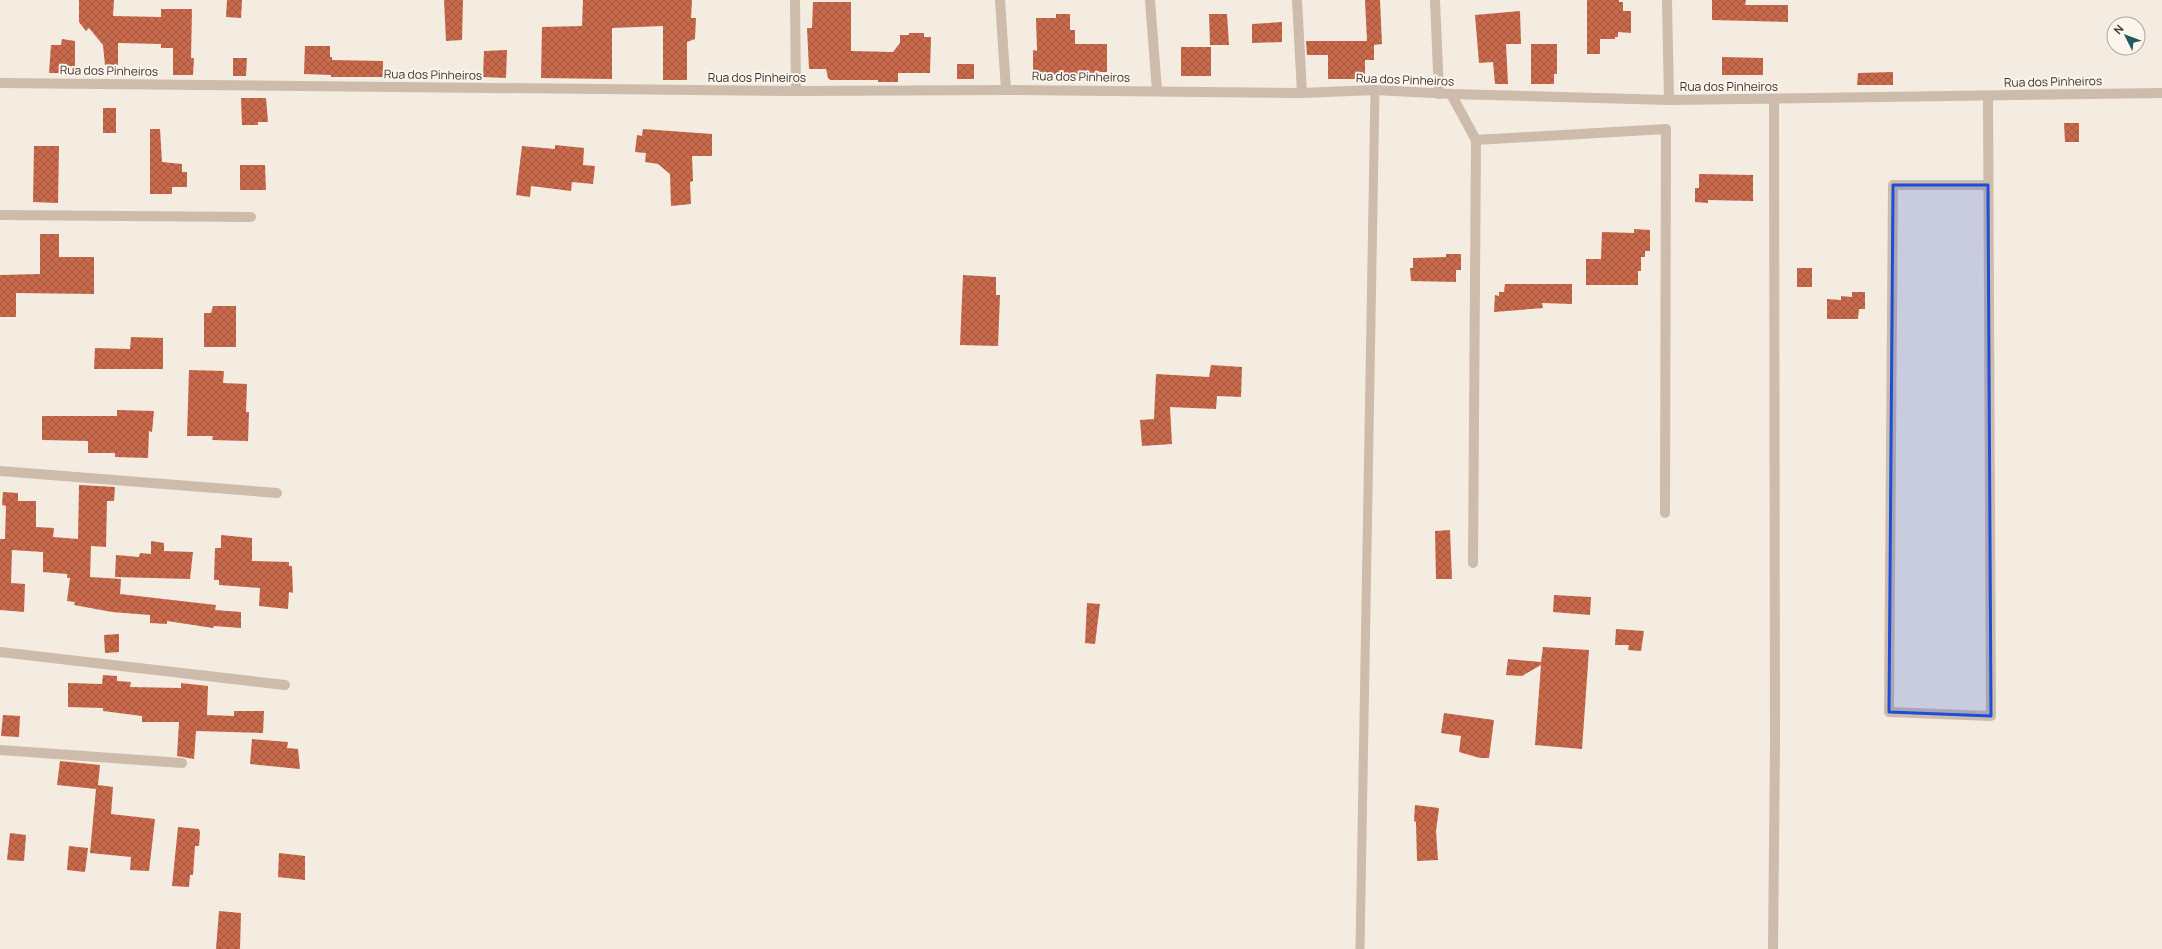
<svg xmlns="http://www.w3.org/2000/svg" width="2162" height="949" font-family="Manrope,sans-serif">
<style>
.building{fill:url(#building-cross-hatch)}
.lines{fill:none;stroke-linecap:round;stroke-linejoin:round}
.service{stroke:#cdbbac;stroke-width:9}
.minor{stroke:#cdbbac;stroke-width:10}
.tertiary{stroke:#cdbbac;stroke-width:10}
.marked{fill:#1d4ed8;fill-opacity:0.2;stroke:#1d4ed8;stroke-width:3;stroke-linejoin:round}
.labels{text-anchor:middle;stroke-width:4;stroke-linejoin:round;paint-order:stroke}
.street-label{font-size:12px;fill:#3b302b;stroke:#fbf5ee}
</style>
<defs>
<pattern id="building-cross-hatch" width="8" height="8" patternUnits="userSpaceOnUse"><rect width="8" height="8" fill="#c8694b"/><path d="M0 0l8 8M0 8l8-8" fill="none" stroke="#a4573f"/></pattern>
</defs>
<rect width="100%" height="100%" fill="#f4ebe1"/>
<path class="building" d="M79,0H114L113,16L161,17V9H192L191,58H194L193,75H173V48H161V44L118,43V65H105L103,45L89,28L86,31L79,22Z
M227,0H242L241,18L226,17Z
M444,0H463L462,40L446,41Z
M583,0H692L691,18H696L695,39L687,42V80H663V26L612,28V79L541,78L542,27L582,26Z
M1365,0H1380L1382,44L1374,45V60H1365V79H1328V55H1307L1306,41H1367Z
M1587,0H1619V2H1623V11H1631V33L1618,32V37H1615V39H1600V54H1587Z
M1712,0H1746L1745,5H1788V22L1712,20Z
M813,2H851V51L893,52L900,43V35H909V33H924V37H931L930,73H898V82H878V80H830L828,78L826,69H809L807,28H812Z
M1520,11L1521,44H1506L1508,84H1495L1493,62L1479,63L1475,15Z
M1056,14H1070V30H1075V44H1107V72H1098L1097,75H1033V50L1037,51L1036,18H1056Z
M1209,14H1227L1229,45H1210Z
M1282,22V42L1252,43V24Z
M62,39L75,41V73H49L51,45H61Z
M1531,44H1557V74H1554V84H1531Z
M305,46H330V57H332V60L383,61V77H331V75L304,74Z
M1181,47H1211V76H1181Z
M507,50L506,78L483,77L484,51Z
M1722,57L1763,58V75H1722Z
M233,58H247L246,76H233Z
M957,64H974V79H957Z
M1893,72V85H1857L1858,73Z
M241,98H266L268,122H258V125H242Z
M103,108H116V133H103Z
M2064,123H2079V142H2065Z
M150,129H160L162,162L182,164V172H187V187H172V194H150Z
M643,129L712,134V156H692L693,181L690,182L691,204L671,206L670,174L658,164L645,162L646,153L635,152L637,135L642,136Z
M555,145L584,148L583,165L595,166L593,184L572,182L571,191L531,186L530,197L516,195L522,146L555,149Z
M34,146H59L58,203L33,202Z
M240,165H265L266,190H240Z
M1699,174L1753,175V201L1708,200V203L1695,202V188H1699Z
M1634,229L1650,230V251H1645V257H1641V271H1638V285H1586V259H1601L1602,232L1634,233Z
M40,234H59V257H94V294L16,293V317H0V275L40,274Z
M1446,254H1461V270H1456V282L1411,281L1410,268H1413V258L1446,257Z
M1797,268H1812V287H1797Z
M963,275L996,277V295H1000L998,346L960,345Z
M1505,284H1572V304L1542,303L1543,308L1494,312L1495,295L1499,296V292H1504Z
M1852,292H1865V309H1859L1858,319H1827V299L1841,300V296L1852,297Z
M213,306H236V347H204V313H211Z
M131,337L163,338V369H94L95,348L130,349Z
M1211,365L1242,367L1241,397L1217,396L1216,409L1170,407L1172,444L1142,446L1140,420L1154,419L1156,374L1209,377Z
M189,370L224,371L223,383L247,384L246,412H249L248,441L212,440L213,436H187Z
M117,410L154,411L152,432L149,431L148,458L115,457V453H88V441L42,440V416H117Z
M79,485L115,487L114,501H107L106,547L91,546L90,577L121,579L120,594L216,605L215,610L241,612V628L214,626L213,628L167,621V624L150,623V615L112,612L74,605L75,602L67,601L70,578H67V574L43,572V552L12,550L11,583L25,584L24,612L0,610V539H5L6,506L2,505L3,492L18,493V501H36V527L54,528L53,537L78,539Z
M1450,530L1452,579H1436L1435,531Z
M221,535L252,538V561L289,562V566H292L293,593L289,592L288,609L259,606L260,588L219,585V580H214L215,548H221Z
M151,541L164,543V551L193,552L190,579L115,577L116,555L139,557L140,553L151,554Z
M1554,595L1591,597L1590,615L1553,612Z
M1087,603L1100,604L1095,644L1085,643Z
M1616,629L1644,631L1641,651L1628,650L1629,645H1615Z
M119,634V652L105,653L104,635Z
M1543,647L1589,650L1582,749L1535,745L1541,665L1522,676L1506,675L1508,659L1541,662Z
M103,675L117,676V681L131,682L130,687L181,688V683L208,686L207,715L234,716V711H264L263,733L196,731L194,759L177,756L179,722H142V716L103,711V708L68,707V683L102,684Z
M1444,713L1494,720L1489,758H1480L1459,752L1461,736L1441,733Z
M3,715L20,716L19,737L1,736Z
M252,739L288,742L287,748L298,749L300,769L250,764Z
M60,761L100,765L98,785L113,787L111,814L155,819L149,871L130,870L131,857L90,853L96,789L57,785Z
M1415,805L1439,808L1436,831L1438,860L1417,861L1416,822L1414,821Z
M178,827L199,829L200,833L199,846H195L193,875H190L189,887L172,886Z
M10,833L26,835L24,861L7,860Z
M69,846L88,848L85,872L67,870Z
M279,853L305,856V880L278,877Z
M219,911L241,913L240,949H216Z"/>
<g class="lines">
<path class="service" d="M1360,949L1375,90"/>
<path class="minor" d="M795,0L796,91
M1000,0L1006,90
M1150,0L1157,91
M1297,0L1302,93
M1435,0L1439,94
M1667,0L1669,100
M1451,94L1476,140
M1988,96L1991,716L1889,712L1893,185H1988
M0,215L251,217
M0,471L277,493
M1473,563L1476,140L1666,129L1665,513
M0,652L285,685
M0,750L182,763
M1773,949L1775,743L1774,100"/>
<path class="tertiary" d="M0,83L796,91L1006,90L1302,93L1375,90L1451,94L1669,100L2162,93"/>
</g>
<path class="marked" d="M1893,185H1988L1991,716L1889,712Z"/>
<g class="labels">
<g class="street-label">
<text transform="translate(109 71) rotate(1)" y="4">Rua dos Pinheiros</text>
<text transform="translate(433 75) rotate(1)" y="4">Rua dos Pinheiros</text>
<text transform="translate(1081 77) rotate(1)" y="4">Rua dos Pinheiros</text>
<text x="757" y="82">Rua dos Pinheiros</text>
<text transform="translate(1405 80) rotate(2)" y="4">Rua dos Pinheiros</text>
<text transform="translate(2053 82) rotate(-1)" y="4">Rua dos Pinheiros</text>
<text x="1729" y="91">Rua dos Pinheiros</text>
</g>
</g>
<g transform="translate(2126 36) rotate(312)"><circle r="19" fill="#fbf5ee" stroke="#aea6a0"/>
<path d="M0-3L7 15L0 10L-7 15Z" fill="#1f5a5e"/>
<text y="-6" font-size="11" font-weight="bold" text-anchor="middle" fill="#3b302b">N</text>
</g>
</svg>
